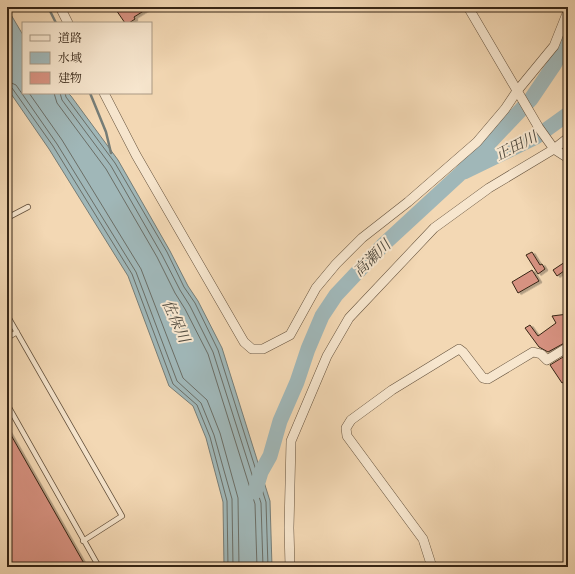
<svg xmlns="http://www.w3.org/2000/svg" width="575" height="574" font-family="'IM FELL English','Noto Serif JP',serif">
<style>
.water{fill:#a0b7b8;stroke:#767d77}
.lines{fill:none;stroke-linecap:round;stroke-linejoin:round}
.shore{stroke:#6b6e66;stroke-width:1}
.stream{stroke:#767d77;stroke-width:2.5}
.river{stroke:#a0b7b8;stroke-width:15}
.building{fill:#d79281;stroke:#362515;filter:url(#shadow)}
.service-casing{stroke:#65523d;stroke-width:6}
.minor-casing{stroke:#65523d;stroke-width:10}
.service{stroke:#f7e6ce;stroke-width:4.5}
.minor{stroke:#f7e6ce;stroke-width:9}
.labels{text-anchor:middle;stroke-width:4;stroke-linejoin:round;paint-order:stroke}
.water-label{font-size:15px;font-style:italic;fill:#504a3e;stroke:#f7e6ce}
</style>
<defs>
<filter id="shadow"><feDropShadow dx="3" dy="1.5" stdDeviation="0" flood-color="#0004"/></filter>
</defs>
<rect width="100%" height="100%" fill="#f3d8b4"/>
<filter id="stains"><feTurbulence type="fractalNoise" baseFrequency=".005" numOctaves="4"/><feColorMatrix values="0 0 0 0 .2 0 0 0 0 .09 0 0 0 0 .02 0 0 0 .5 -.17"/></filter>
<radialGradient id="worn" r=".72"><stop offset=".6" stop-color="#630" stop-opacity="0"/><stop offset="1" stop-color="#630" stop-opacity=".3"/></radialGradient>
<path class="water" d="M7,8L23,35V93H68L71,96L118,160L170,251L188,286L198,301L222,348L270,501L272,567H224L223,502L206,438L193,406L169,386L128,276L49,149L7,88Z"/>
<g class="lines">
<path class="shore" d="M7,81L16,85L57,144L136,272L177,381L201,403L214,435L232,499L233,567
M7,86L12,88L53,146L132,274L173,384L197,405L210,437L227,501L228,567
M29,93L62,140L141,269L183,378L207,400L220,433L238,498L239,567
M54,93L57,103L106,169L157,257L175,293L185,309L208,354L255,504L257,567
M60,93L62,100L111,166L162,255L180,290L190,306L213,352L261,503L263,567
M65,93L66,97L115,163L167,252L184,287L195,303L218,350L266,502L268,567"/>
<path class="stream" d="M48,7L56,23
M90,93L106,132L111,153"/>
<path class="river" d="M464,172L536,137L568,114
M255,492L261,472L270,456L280,421L297,382L308,349L322,316L336,295L384,244L461,173L531,99L554,65L568,40"/>
</g>
<path class="building" d="M114,7H150L134,17L135,19L129,23H125Z
M532,252L540,265L542,264L545,269L538,274L526,255Z
M568,260V268L557,276L553,270Z
M532,270L539,281L518,293L512,282Z
M568,314V341L548,352L539,347L525,328L530,325L538,336L556,323L552,316Z
M568,354V380L562,383L550,365Z
M7,428L86,567H7Z"/>
<g class="lines">
<g class="service-casing">
<path id="service" d="M7,218L28,207
M7,315L122,516L83,541
M7,338L17,332
M7,404L99,567"/>
</g>
<g class="minor-casing">
<path id="minor" d="M60,7L68,23
M468,7L539,128L554,149L568,158
M104,93L136,155L244,342L252,349H263L290,335L316,288L336,264L362,238L408,202L477,142L505,109L517,91L554,46L568,11
M290,567L289,528L291,441L327,356L349,318L434,228L489,188L554,149L568,138
M432,567L423,539L347,436L346,428L351,420L392,390L459,349L463,352L483,378L488,379L533,352L541,354L547,360L568,347"/>
</g>
<use href="#service" class="service"/>
<use href="#minor" class="minor"/>
</g>
<g class="labels">
<g class="water-label">
<text transform="translate(516 146) rotate(-27)" y="5">正田川</text>
<text transform="translate(372 258) rotate(-44)" y="5">高瀬川</text>
<text transform="translate(176 321) rotate(66)" y="5">佐保川</text>
</g>
</g>
<rect width="575" height="574" fill="none" stroke="#f3d8b4" stroke-width="24"/>
<rect x="8" y="8" width="559" height="558" fill="none" stroke="#362515" stroke-width="2"/>
<rect x="12" y="12" width="551" height="550" fill="none" stroke="#362515"/>
<rect x="22" y="22" width="130" height="72" fill="#f7e6ce" stroke="#aa9984"/>
<rect x="30" y="35" width="20" height="6" fill="#f7e6ce" stroke="#aa9984"/>
<text x="58" y="42" font-size="12" fill="#362515">道路</text>
<rect x="30" y="52" width="20" height="12" fill="#a0b7b8" stroke="#aa9984"/>
<text x="58" y="62" font-size="12" fill="#362515">水域</text>
<rect x="30" y="72" width="20" height="12" fill="#d79281" stroke="#aa9984"/>
<text x="58" y="82" font-size="12" fill="#362515">建物</text>
<rect width="100%" height="100%" filter="url(#stains)"/>
<rect width="100%" height="100%" fill="url(#worn)"/>
</svg>
